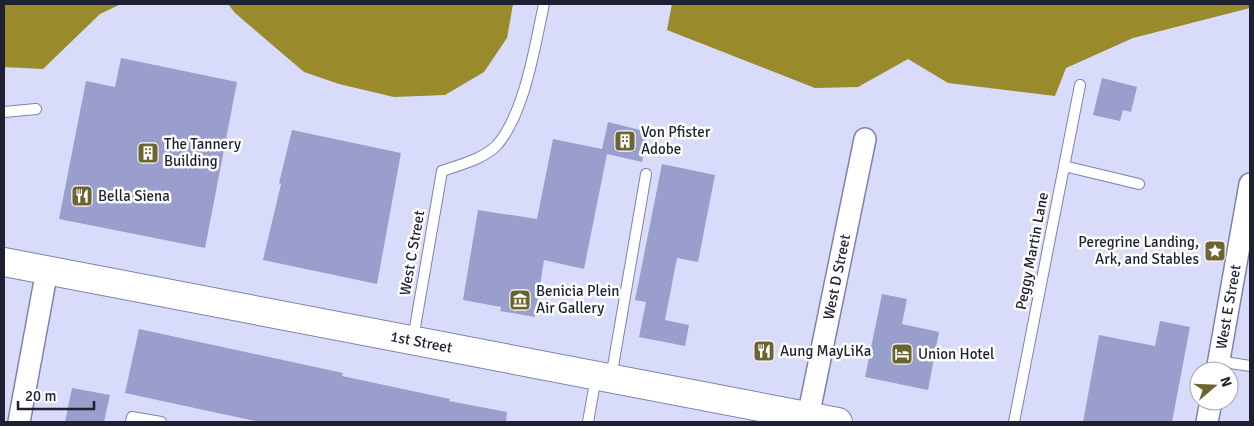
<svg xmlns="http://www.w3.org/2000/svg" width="1254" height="426" font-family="Signika,sans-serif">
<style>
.water{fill:#998b2b}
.building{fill:#9a9ecc}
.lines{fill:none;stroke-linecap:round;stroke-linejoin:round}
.service-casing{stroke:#7f82af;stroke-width:12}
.minor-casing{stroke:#7f82af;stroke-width:24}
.secondary-casing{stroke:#7f82af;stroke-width:30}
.service{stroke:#fff;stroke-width:10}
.minor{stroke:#fff;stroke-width:21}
.secondary{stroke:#fff;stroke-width:28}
.labels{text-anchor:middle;stroke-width:5;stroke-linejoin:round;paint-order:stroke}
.poi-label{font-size:15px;fill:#1f2032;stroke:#fff;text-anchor:start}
.street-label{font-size:15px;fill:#1f2032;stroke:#fff}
</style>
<rect width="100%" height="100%" fill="#d8dbf9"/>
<path class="water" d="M4,4H121L100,14L43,69L4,67Z
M228,4H513L507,38L484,72L445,95L394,97L339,84L304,72L235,13Z
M672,4H1250V8L1133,38L1066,68L1055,96L948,83L908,59L858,87L815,88L667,30Z"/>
<path class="building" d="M121,58L237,82L205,248L59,219L86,81L115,87Z
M1102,78L1137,87L1131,112L1123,110L1120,121L1093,115Z
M608,122L648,132L642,162L607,154L584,269L544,260L535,317L500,311L501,307L463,300L478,210L537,219L553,139L602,149Z
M292,130L401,153L377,284L263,260L281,184L279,183Z
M662,164L715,175L698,262L677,258L665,320L689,325L685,346L639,337L646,302L635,300Z
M882,294L907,299L902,324L939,332L928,390L865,377Z
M1160,321L1190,327L1172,422H1083L1099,335L1155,346Z
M139,329L343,373L342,376L450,399L449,401L507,412L506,422H259L125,393Z
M72,388L110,395L104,422H65Z"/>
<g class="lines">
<g class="service-casing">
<path id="service" d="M4,112L36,109
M1064,166L1139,184
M413,339L442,171C459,165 484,159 497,145C525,113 535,45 544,4
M1218,361L1250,366
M611,378L646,174
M131,422L132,417L161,422
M588,422L596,377
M1014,422L1080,85"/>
</g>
<g class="minor-casing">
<g id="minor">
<path id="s1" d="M1217,371L1250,184"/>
<path d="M19,422L47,270"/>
<path id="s2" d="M807,422L865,139"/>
<path d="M1207,422L1211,401"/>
</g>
</g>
<g class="secondary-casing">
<g id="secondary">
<path id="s3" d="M4,262L838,422"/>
</g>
</g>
<use href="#service" class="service"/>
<use href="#minor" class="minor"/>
<use href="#secondary" class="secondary"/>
</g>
<defs>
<g id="building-square" transform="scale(1.125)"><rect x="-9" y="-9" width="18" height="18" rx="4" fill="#6c6431" stroke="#fff"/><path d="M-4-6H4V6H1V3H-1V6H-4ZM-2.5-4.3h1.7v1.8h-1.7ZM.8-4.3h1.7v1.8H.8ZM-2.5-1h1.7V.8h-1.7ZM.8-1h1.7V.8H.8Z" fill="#fff"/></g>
<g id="restaurant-square" transform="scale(1.125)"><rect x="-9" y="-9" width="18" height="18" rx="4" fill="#6c6431" stroke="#fff"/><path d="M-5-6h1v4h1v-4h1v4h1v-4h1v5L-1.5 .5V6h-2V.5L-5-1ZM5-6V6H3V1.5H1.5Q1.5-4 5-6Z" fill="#fff"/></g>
<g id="sight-square" transform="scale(1.125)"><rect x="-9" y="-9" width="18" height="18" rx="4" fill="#6c6431" stroke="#fff"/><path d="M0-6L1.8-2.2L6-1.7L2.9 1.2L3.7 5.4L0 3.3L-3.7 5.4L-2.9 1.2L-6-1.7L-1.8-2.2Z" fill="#fff"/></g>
<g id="museum-square" transform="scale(1.125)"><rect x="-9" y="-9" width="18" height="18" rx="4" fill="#6c6431" stroke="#fff"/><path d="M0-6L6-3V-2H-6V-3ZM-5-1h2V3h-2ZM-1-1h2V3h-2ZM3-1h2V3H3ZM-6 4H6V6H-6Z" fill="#fff"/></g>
<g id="hotel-square" transform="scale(1.125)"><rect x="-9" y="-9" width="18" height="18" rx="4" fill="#6c6431" stroke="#fff"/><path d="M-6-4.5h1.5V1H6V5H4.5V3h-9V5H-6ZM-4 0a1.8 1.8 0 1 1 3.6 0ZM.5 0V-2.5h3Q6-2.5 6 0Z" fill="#fff"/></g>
</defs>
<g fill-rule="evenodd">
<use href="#building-square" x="625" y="141"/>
<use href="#building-square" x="148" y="153"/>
<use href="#restaurant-square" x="82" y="196"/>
<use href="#sight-square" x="1215" y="251"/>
<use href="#museum-square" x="520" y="300"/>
<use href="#restaurant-square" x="764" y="351"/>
<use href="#hotel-square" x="902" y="354"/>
</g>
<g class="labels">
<g class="poi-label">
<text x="641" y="137">Von Pfister<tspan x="641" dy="17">Adobe</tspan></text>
<text x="164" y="149">The Tannery<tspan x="164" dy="17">Building</tspan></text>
<text x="98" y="201">Bella Siena</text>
<text x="1199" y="247" text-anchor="end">Peregrine Landing,<tspan x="1199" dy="17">Ark, and Stables</tspan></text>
<text x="536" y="296">Benicia Plein<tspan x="536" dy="17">Air Gallery</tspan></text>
<text x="780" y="356">Aung MayLiKa</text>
<text x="918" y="359">Union Hotel</text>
</g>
<g class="street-label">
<text transform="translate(1032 251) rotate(-79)" y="5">Peggy Martin Lane</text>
<text transform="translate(412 253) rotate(-80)" y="5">West C Street</text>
<text dy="5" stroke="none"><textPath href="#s2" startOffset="148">West D Street</textPath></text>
<text dy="5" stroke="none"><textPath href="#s1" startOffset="65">West E Street</textPath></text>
<text dy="5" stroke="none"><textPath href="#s3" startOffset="425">1st Street</textPath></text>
</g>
</g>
<rect width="1254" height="426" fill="none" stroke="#1f2032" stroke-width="10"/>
<g transform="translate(1214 386) rotate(71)"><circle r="24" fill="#ffffff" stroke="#a5a6ad"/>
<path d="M0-4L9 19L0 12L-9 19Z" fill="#6c6431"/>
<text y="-8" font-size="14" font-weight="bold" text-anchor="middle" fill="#1f2032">N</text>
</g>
<path d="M18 401v8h76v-8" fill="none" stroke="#1f2032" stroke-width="2.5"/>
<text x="25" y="401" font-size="15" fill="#1f2032" stroke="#ffffff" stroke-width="4" paint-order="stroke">20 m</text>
</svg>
